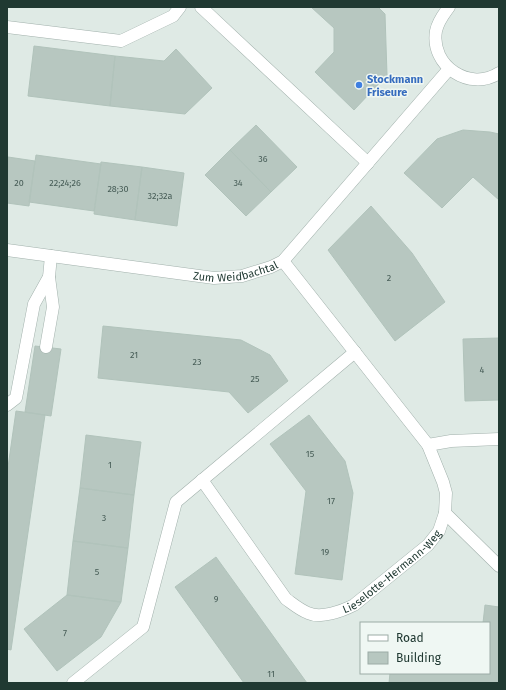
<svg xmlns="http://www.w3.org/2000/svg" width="506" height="690" font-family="'Fira Sans',sans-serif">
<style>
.building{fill:#b7c7c0;stroke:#b1c3bb}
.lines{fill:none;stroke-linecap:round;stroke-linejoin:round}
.minor-casing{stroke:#a2b1ac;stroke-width:13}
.minor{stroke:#fff;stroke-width:12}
.shop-dot{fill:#3f7fe0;stroke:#eff7f3;stroke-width:1.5}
.labels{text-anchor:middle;stroke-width:3;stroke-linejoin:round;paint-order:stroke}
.number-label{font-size:9px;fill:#465c56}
.shop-label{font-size:11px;font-weight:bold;fill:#366cbe;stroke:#eff7f3;text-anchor:start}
.street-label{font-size:11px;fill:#203932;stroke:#eff7f3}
</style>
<rect width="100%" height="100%" fill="#dfeae5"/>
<path class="building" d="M311,7H378L385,14L387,75L354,110L315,72L334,52V28Z
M34,46L115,56L110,106L28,96Z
M176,49L212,88L185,114L110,106L115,56L164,61Z
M256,125L297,167L271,192L230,150Z
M463,130L490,132L499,134V200L473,177L442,208L404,173L437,139Z
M230,150L271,192L246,216L205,175Z
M36,155L101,164L94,211L29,202Z
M8,157L35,161L29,206L7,203Z
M101,162L142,167L135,220L94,214Z
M142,167L184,173L177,226L135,220Z
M371,206L412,253L445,302L395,341L328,250Z
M103,326L241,340L270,355L288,381L248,413L229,392L98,378Z
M499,338V400L465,401L463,339Z
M35,346L61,349L51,416L25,412Z
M16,411L45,415L11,650L7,649V474Z
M309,415L345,461L353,493L342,580L295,574L306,491L270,444Z
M86,435L141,442L134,495L80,488Z
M80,488L134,495L128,548L73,541Z
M73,541L128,548L121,602L67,595Z
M216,557L307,683H244L175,587Z
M67,595L121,602L101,637L57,671L24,629Z
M485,605L499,607V683H389L390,673H489V623H483Z"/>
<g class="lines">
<g class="minor-casing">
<g id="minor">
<path d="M201,7L368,163"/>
<path d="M449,7C444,14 438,21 436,31C430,66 470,92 499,73"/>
<path d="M7,27L121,41L173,16L180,7"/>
<path id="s1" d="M7,250L214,278L242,276L271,267L283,261L449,69"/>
<path d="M46,347L53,307L49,277"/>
<path d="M7,405L16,398L34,304L49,277L51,256"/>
<path d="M428,445L451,441L499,439"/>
<path id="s2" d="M202,480L286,599C293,604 300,610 308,613C321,619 342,611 354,605L428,545L439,531L445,513L446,493L443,482L428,445L283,261"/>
<path d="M445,513L499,566"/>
<path d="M73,683L143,627L176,502L355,352"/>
</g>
</g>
<use href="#minor" class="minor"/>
</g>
<circle class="shop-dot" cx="359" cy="85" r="4"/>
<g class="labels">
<g class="number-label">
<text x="263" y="162">36</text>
<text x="19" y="186">20</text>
<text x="65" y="186">22;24;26</text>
<text x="238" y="186">34</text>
<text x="118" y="192">28;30</text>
<text x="160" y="199">32;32a</text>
<text x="389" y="281">2</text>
<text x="134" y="358">21</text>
<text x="197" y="365">23</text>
<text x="482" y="373">4</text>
<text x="255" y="382">25</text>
<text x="310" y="457">15</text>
<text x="110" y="468">1</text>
<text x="331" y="504">17</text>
<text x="104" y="521">3</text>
<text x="325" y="555">19</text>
<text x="97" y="575">5</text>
<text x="216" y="602">9</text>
<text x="65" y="636">7</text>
<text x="271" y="677">11</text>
</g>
<g class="shop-label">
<text x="367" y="83">Stockmann<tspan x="367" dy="13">Friseure</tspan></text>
</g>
<g class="street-label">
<text dy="4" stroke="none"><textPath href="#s1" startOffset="231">Zum Weidbachtal</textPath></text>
<text dy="4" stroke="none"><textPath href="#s2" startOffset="270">Lieselotte-Hermann-Weg</textPath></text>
</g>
</g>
<rect width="506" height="690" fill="none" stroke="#203932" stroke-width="16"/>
<rect x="360" y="622" width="130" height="52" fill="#eff7f3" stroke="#9caba6"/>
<rect x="368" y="635" width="20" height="6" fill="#ffffff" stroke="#9caba6"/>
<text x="396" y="642" font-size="12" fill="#203932">Road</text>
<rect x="368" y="652" width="20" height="12" fill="#b7c7c0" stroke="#9caba6"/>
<text x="396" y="662" font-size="12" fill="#203932">Building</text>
</svg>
